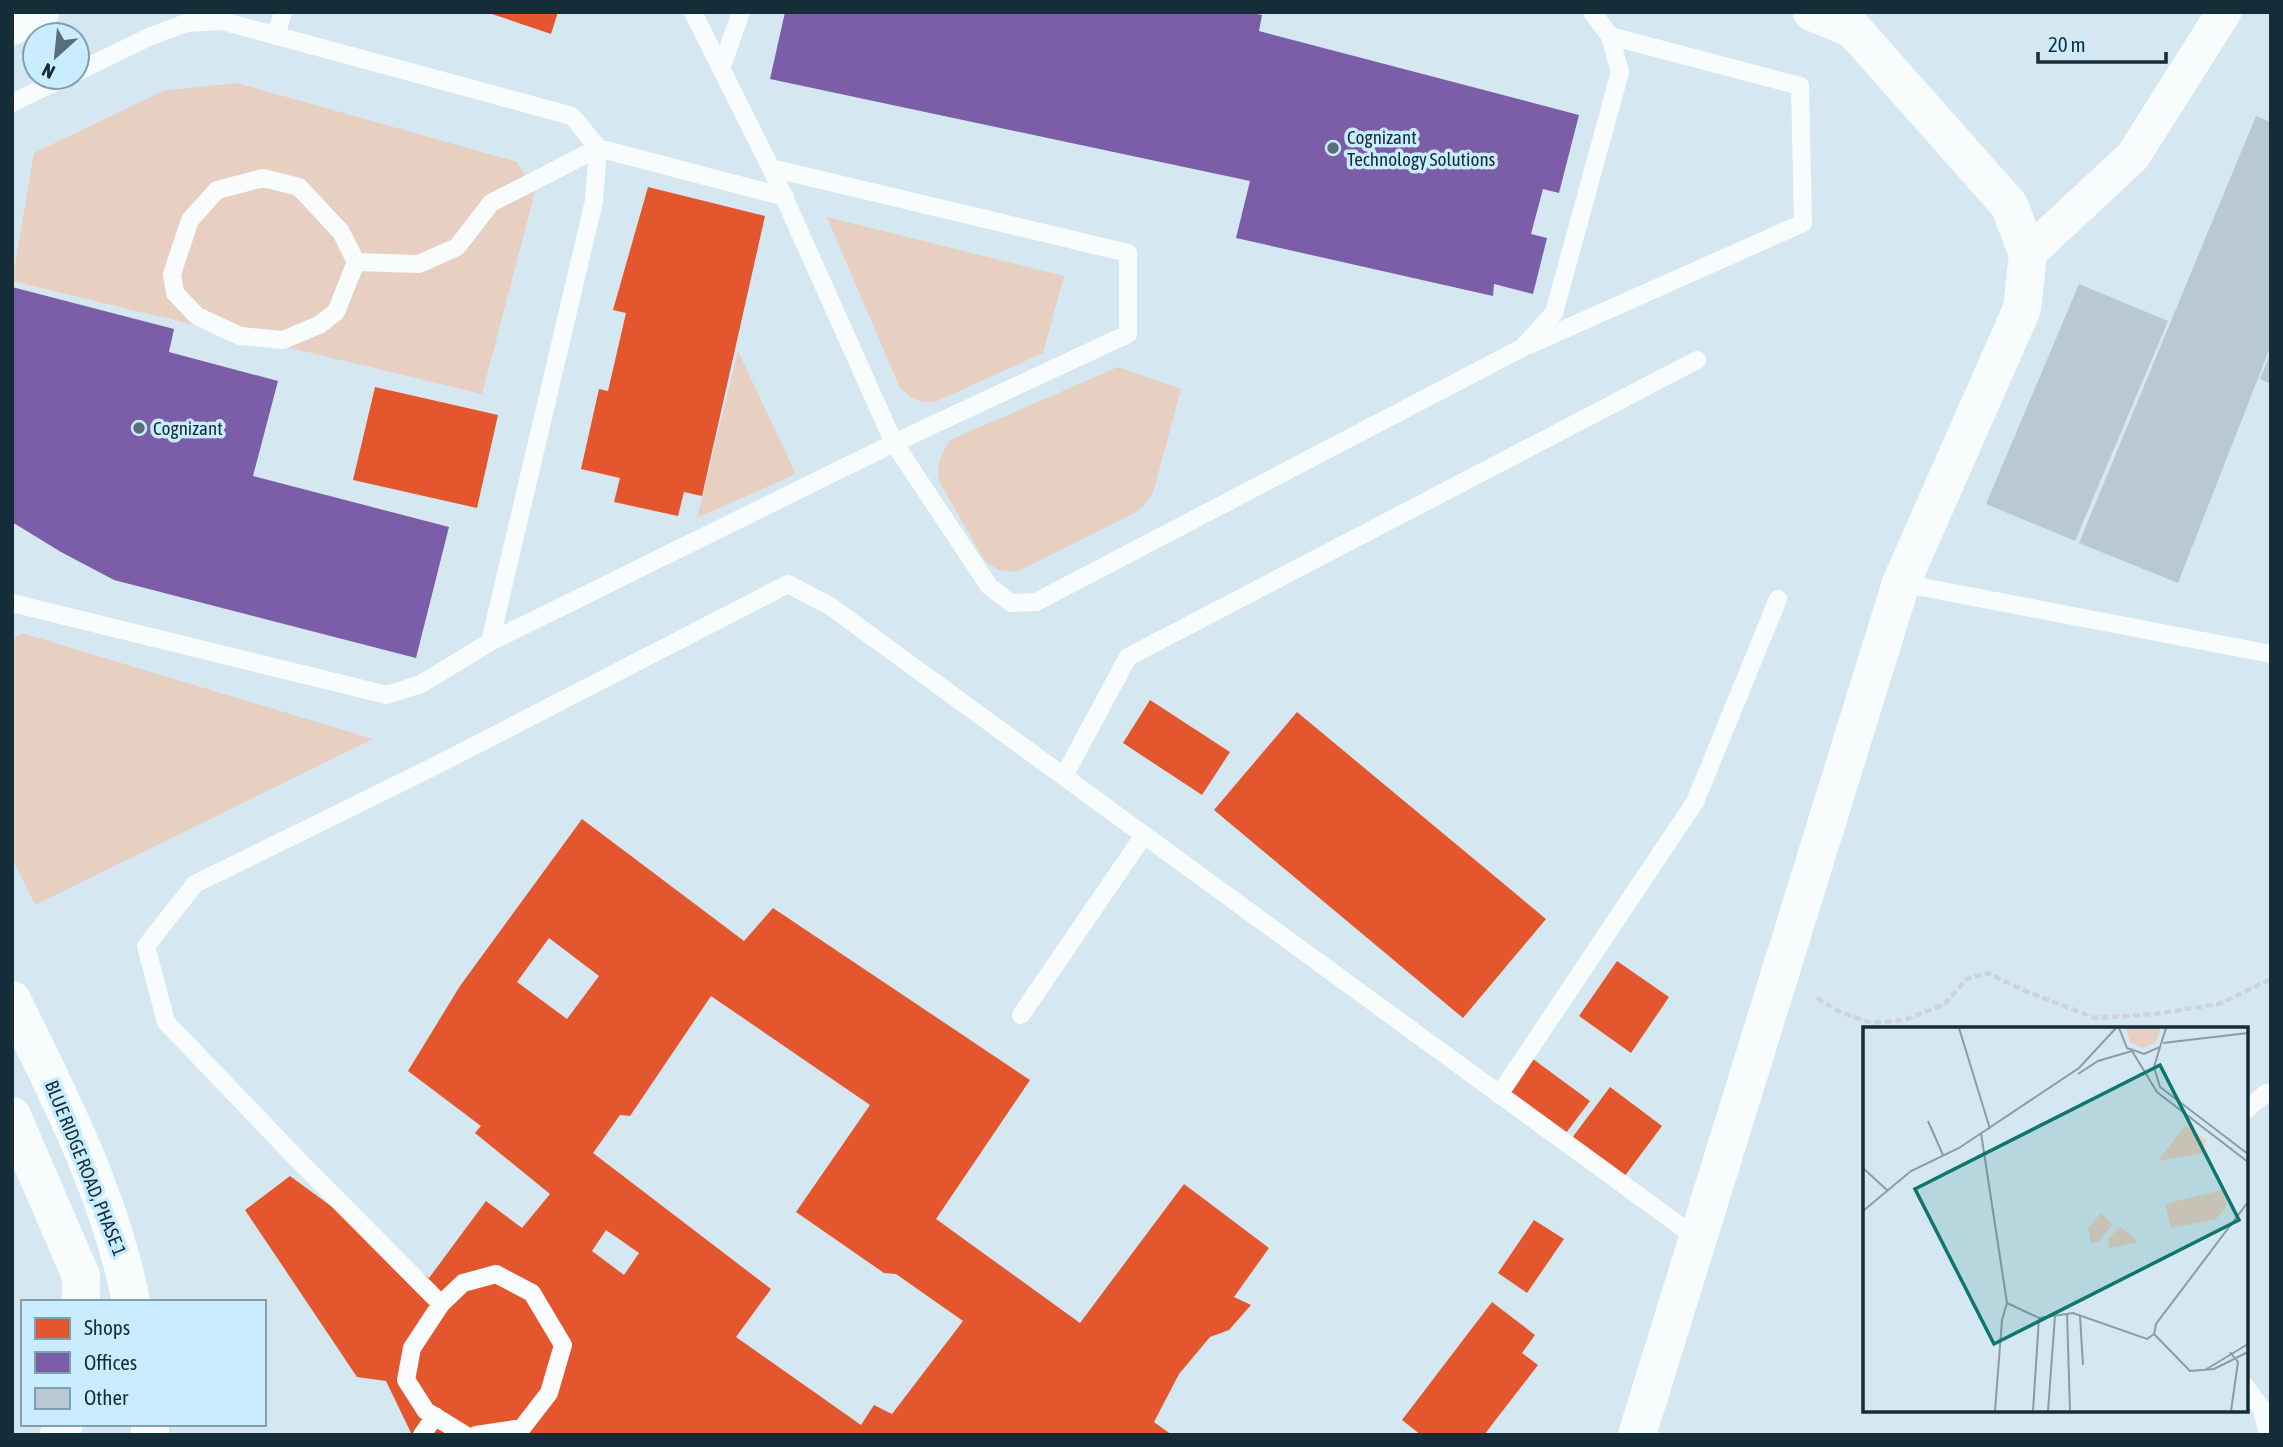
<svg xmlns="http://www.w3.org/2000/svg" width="2283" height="1447" font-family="'Asap Condensed',sans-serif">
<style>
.green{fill:#e7cfc2}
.shops{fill:#e4572e;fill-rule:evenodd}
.offices{fill:#7b5ea7}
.building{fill:#b8c8d4}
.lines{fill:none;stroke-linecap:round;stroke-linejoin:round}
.path{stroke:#cdd4d7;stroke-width:4.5;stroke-dasharray:7 3.5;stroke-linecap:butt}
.lane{stroke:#f9fcfd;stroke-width:18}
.street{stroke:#f9fcfd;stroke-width:35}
.secondary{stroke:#f9fcfd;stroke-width:38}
.poi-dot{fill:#586e79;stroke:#c9ecfe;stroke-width:2.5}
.labels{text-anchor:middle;stroke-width:7;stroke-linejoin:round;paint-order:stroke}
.poi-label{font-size:19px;fill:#152d38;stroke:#c9ecfe;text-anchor:start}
.street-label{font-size:19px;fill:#152d38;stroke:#c9ecfe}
.inset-road{fill:none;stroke:#889da8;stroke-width:2}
.view{fill:#0f766e;fill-opacity:0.15;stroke:#0f766e;stroke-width:3.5}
.inset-edge{fill:none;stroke:#152d38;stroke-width:3.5}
</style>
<rect width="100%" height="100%" fill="#d5e8f2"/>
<path class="green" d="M237,83L517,162L535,192L482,394L12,281L34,153L163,91Z
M827,217L1064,276L1043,353L935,402C919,403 912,399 900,388Z
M738,351L796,474L697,518Z
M1118,367L1181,389L1153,493L1143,507L1131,515L1016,572L998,570L984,560L939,481C937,464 940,454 950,440Z
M22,633L373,739L35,905L12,858V641Z"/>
<path class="shops" d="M486,12H558L551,34Z
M648,187L765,216L702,496L684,492L678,516L614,502L620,478L581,469L599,389L608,391L626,313L613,310Z
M375,387L498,415L477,508L353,480Z
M1150,700L1230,752L1202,795L1123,743Z
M1297,712L1546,919L1463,1018L1214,810Z
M582,819L744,941L773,908L1030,1080L936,1219L1080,1323L1184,1184L1269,1248L1234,1297L1251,1305L1229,1330L1210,1337L1179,1374L1154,1422L1172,1435H412L386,1381L357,1377L245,1210L290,1176L429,1278L486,1201L522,1228L550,1194L475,1133L481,1126L408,1071L460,986ZM549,938L599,976L567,1019L517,982ZM711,996L870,1105L796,1212L884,1273L896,1274L963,1321L892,1414L874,1405L861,1425L736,1337L771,1289L593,1153L620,1115L630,1116ZM606,1230L639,1253L624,1275L592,1251Z
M1617,961L1669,997L1631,1053L1579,1016Z
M1533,1059L1590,1101L1566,1133L1509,1091Z
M1610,1087L1662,1126L1621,1181L1569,1142Z
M1534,1220L1564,1239L1527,1293L1498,1273Z
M1492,1302L1535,1335L1522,1353L1538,1365L1484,1435H1421L1402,1420Z"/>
<path class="offices" d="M785,12H1247L1262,15L1259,31L1579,115L1559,193L1543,189L1531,234L1547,238L1533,294L1494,284L1493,296L1236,238L1250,181L770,79Z
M12,287L174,329L169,352L278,381L253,476L449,527L416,658L114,580L61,552L12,522Z"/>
<path class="building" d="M2256,116L2271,122V345L2178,583L2079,543Z
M2079,284L2168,321L2075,541L1986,504Z
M2271,352V384L2260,379Z"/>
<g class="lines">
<path class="path" d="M1817,998L1840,1012L1872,1023L1904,1020L1945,1004L1966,979L1988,973L2023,990L2095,1018L2155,1014L2219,1004L2271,979"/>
<path class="lane" d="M276,36L283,12
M722,66L741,12
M77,72L149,37L186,23L222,21L572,116L598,148L594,201L490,642
M12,103L66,77
M771,168L894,443L989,586L1011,603L1036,602L1522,348L1554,313L1620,72L1610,36L1592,12
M356,262L336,312L319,325L283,340L240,336L197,316L175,293L172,274L190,220L217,190L263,178L299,187L341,232L356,262L419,264L457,247L491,203L598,148L785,197
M1529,345L1803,223L1800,86L1610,36
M1901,583L2271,654
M12,603L387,695L421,684L490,642L894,443L1128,334V253L771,168L693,12
M1064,776L1128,657L1697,360
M1021,1015L1144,835
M1499,1095L1695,802L1778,599
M2246,1110L2266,1093L2271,1094
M441,1304L302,1164L166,1022L146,946L195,884L435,766L788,584L830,606L1698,1239
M2246,1387L2262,1409L2268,1435
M422,1435L435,1416
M465,1435L426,1411L406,1380L412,1348L441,1304L463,1283L496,1274L532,1293L563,1345L549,1393L522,1428L476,1435"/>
<path class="street" d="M2028,254L2133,156L2224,12"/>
<path class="secondary" d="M12,26L40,12
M12,1000C59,1095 111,1197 131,1302
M12,1116L81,1276V1302
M150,1424V1435
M59,1435L64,1424
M1637,1435L1901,583L2022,309L2028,254L2009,205L1853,29L1812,12"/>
</g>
<g class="poi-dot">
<circle cx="1333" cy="148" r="7"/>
<circle cx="139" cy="428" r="7"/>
</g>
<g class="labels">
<g class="poi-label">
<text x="1347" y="144">Cognizant<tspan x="1347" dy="22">Technology Solutions</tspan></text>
<text x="153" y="435">Cognizant</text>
</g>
<g class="street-label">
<text transform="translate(86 1168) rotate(68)" y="7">BLUE RIDGE ROAD, PHASE 1</text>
</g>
</g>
<g transform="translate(1863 1027)">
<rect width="385" height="385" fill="#d5e8f2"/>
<path d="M263,1H297V4L292,16L279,21L267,15ZM322,98L343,113L339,126L295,134ZM359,163L364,178L353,192L308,201L302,177ZM238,186L250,197L236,214L228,216L225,201ZM256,200H258L275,215L247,221L245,212Z" fill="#e7cfc2"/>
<path class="inset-road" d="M96,1L127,102M256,1L264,21L281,27L297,20L303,1M300,16L385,6M297,20L291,40L297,60L385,127M269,24L294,65L385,135M215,47L235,34L269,24M65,94L80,128M118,106L144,276L176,291L210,286L284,312L291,307M0,141L25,164M0,184L48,144L96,121L216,41L253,1M204,286L207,384M217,289L220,338M291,307L293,297L385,175M291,307L327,344L351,342L385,325M367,325L375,335L368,384M342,343L385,317M132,384L139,293L144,276M170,384L176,291M185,384L192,289"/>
<path class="view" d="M297,38L376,193L131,317L52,162Z"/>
<rect width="385" height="385" class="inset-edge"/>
</g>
<rect width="2283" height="1447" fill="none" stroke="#152d38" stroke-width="28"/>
<rect x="21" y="1300" width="245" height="126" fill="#c9ecfe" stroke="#81a0af" stroke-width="2"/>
<rect x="35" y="1318" width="35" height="21" fill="#e4572e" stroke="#81a0af" stroke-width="2"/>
<text x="84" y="1335" font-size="21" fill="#152d38">Shops</text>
<rect x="35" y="1352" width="35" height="21" fill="#7b5ea7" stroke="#81a0af" stroke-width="2"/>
<text x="84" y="1370" font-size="21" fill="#152d38">Offices</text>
<rect x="35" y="1388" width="35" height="21" fill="#b8c8d4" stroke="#81a0af" stroke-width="2"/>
<text x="84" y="1405" font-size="21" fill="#152d38">Other</text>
<g transform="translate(56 56) rotate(207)"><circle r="33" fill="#c9ecfe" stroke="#81a0af" stroke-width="2"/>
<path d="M0-5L12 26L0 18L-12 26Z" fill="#586e79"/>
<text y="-10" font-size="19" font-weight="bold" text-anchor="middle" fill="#152d38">N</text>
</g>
<path d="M2038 52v10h128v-10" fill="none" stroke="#152d38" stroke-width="3.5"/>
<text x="2048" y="52" font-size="21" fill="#152d38" stroke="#c9ecfe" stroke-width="5" paint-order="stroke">20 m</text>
</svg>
